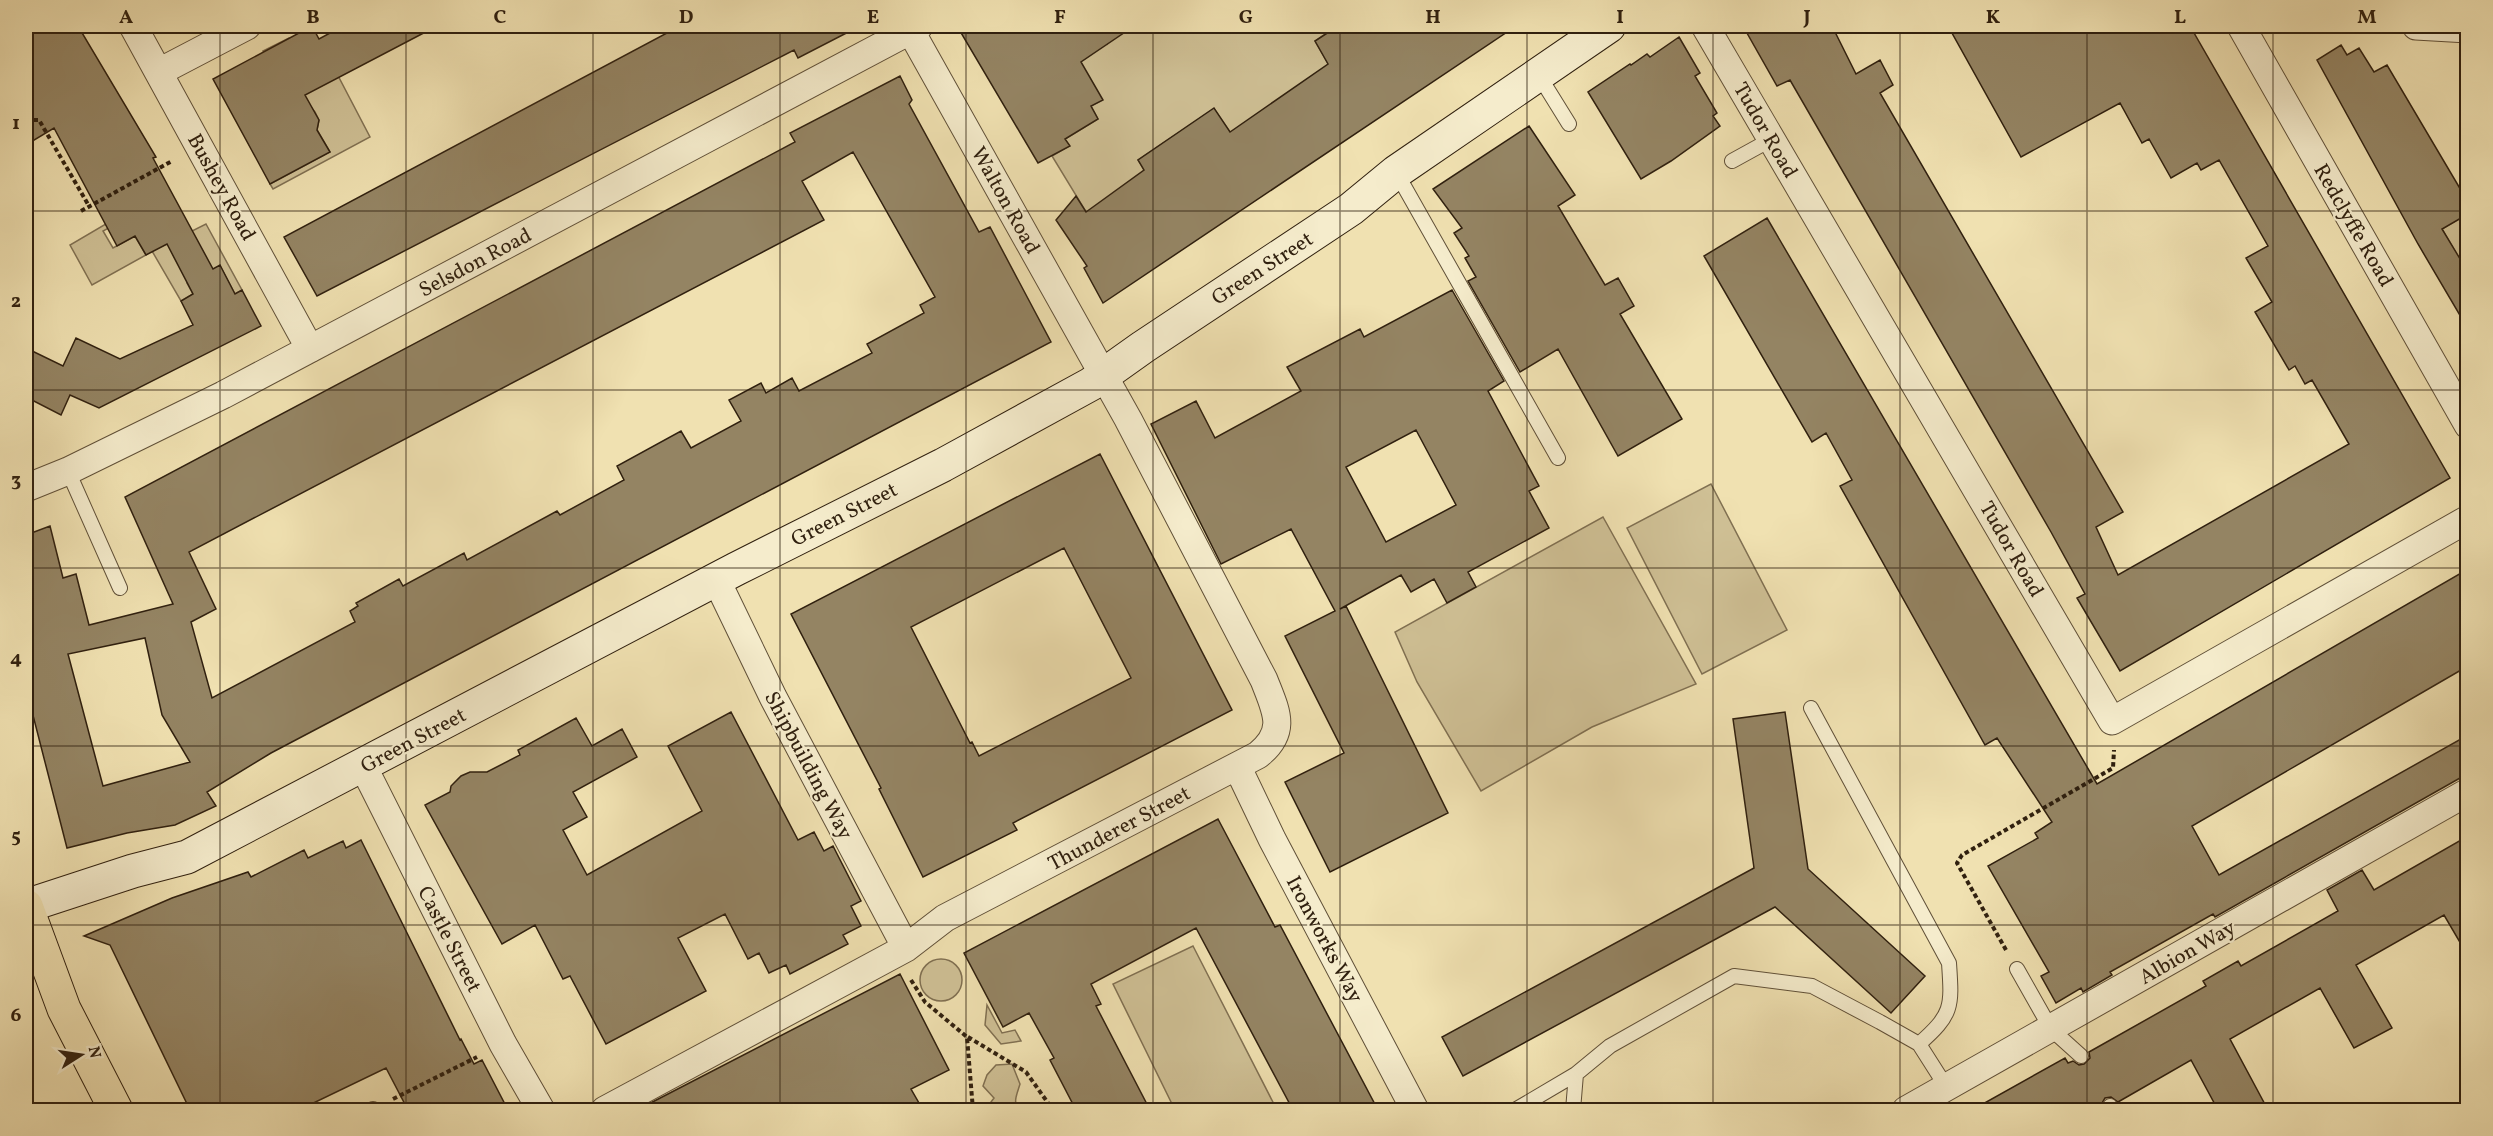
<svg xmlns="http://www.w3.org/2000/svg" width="2493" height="1136" font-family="Vollkorn,serif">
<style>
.green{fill:#cfc095;stroke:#807052;stroke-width:1.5}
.building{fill:#948463;stroke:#30200f;stroke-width:1.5;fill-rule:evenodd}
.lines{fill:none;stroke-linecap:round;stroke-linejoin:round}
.lane-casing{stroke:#605038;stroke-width:16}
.street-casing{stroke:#605038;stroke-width:29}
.secondary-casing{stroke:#30200f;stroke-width:35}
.primary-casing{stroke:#30200f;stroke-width:35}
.path{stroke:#30200f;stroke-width:4;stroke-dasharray:4.5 3;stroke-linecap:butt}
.lane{stroke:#f5eccc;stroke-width:14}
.street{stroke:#f5eccc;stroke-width:27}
.secondary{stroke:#f5eccc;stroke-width:33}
.primary{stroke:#f0e1b1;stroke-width:33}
.grid{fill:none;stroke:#30200f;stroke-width:1.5;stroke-opacity:0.55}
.labels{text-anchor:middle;stroke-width:4.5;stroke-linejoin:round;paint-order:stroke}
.street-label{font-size:21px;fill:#30200f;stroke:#f5eccc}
.neatline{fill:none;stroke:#30200f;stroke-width:2}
.grid-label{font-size:20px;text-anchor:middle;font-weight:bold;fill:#30200f}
</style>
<rect width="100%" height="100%" fill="#f0e1b1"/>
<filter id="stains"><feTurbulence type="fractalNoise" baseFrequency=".00333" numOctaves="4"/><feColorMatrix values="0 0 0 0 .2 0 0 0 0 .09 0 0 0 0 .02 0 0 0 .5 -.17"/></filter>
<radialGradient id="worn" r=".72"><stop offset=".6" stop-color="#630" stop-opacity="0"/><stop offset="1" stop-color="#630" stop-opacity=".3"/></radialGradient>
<path class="green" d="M1047,26H1095L1107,44L1114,26H1335L1351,49L1346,53L1331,30L1315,41L1329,65L1246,155L1214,109L1138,160L1170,208L1094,225L1052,156L1069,146L1065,139L1098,119L1091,106L1102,100Z
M289,38L300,59L323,47L370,137L273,189L270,184L330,152L317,130L319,120L315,112L263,51Z
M133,208L136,213L103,231L113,248L135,236L146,255L92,285L70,245Z
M2467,214V272L2442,229Z
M206,224L242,290L235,294L220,266L187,283L193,294L181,301L152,251Z
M1711,484L1787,630L1702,674L1627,528Z
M1603,517L1696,684L1592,727L1481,791L1417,682L1395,632Z
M1193,946L1277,1110H1175L1113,984Z
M920 980a21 21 0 1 1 42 0a21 21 0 1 1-42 0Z
M987,1005L1002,1033L1015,1030L1021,1041L1001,1044L985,1025Z
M1012,1064L1020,1084C1017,1094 1013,1101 1018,1110H985L994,1098L983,1086L987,1075L996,1065Z"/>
<path class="building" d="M26,26H78L156,157L153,158L213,269L220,265L235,294L242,290L261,326L99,408L70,395L61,415L26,397V348L63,366L76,338L120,359L193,325L181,301L193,294L167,244L146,255L135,236L117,246L54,128L26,145Z
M312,26L319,39L343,26H437L305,95L319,120L317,130L330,152L270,184L213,79Z
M680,26H860L798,58L794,50L317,296L284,237Z
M957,26H1134L1081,62L1103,100L1091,106L1098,119L1065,139L1070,146L1038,163Z
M1338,26H1516L1103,303L1084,268L1087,266L1056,220L1076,196L1086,212L1144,170L1138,160L1214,108L1230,132L1328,64L1315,41Z
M1743,26H1832L1856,74L1880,60L1893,85L1880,93L2123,512L2096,527L2118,575L2349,444L2312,380L2305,384L2295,366L2289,370L2255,312L2272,302L2246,258L2268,246L2219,160L2201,170L2197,163L2171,178L2149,139L2142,143L2120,103L2021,157L1952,33L1966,26H2190L2450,478L2120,671L2077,598L2085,594L2051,532L1790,80L1777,86Z
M1679,37L1700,73L1695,76L1717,113L1713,116L1720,126L1671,161L1641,179L1588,92L1630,64L1631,65L1647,54L1650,57Z
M2341,45L2347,55L2359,48L2374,72L2387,65L2468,202V214L2442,229L2468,272V329L2418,244L2317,60Z
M900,76L912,100L909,104L979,232L990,227L1051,342L271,753L207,792L216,806L175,825L127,833L67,848L26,688V535L50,526L63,578L76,574L89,625L173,604L125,497L795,142L790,133ZM853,152L935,297L920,305L924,313L867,344L872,353L799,391L792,378L766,393L761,383L729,400L741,421L691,448L681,431L617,466L624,480L560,515L557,511L467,560L464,553L403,586L399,579L356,603L358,606L350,611L355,622L212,698L191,622L216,609L189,552L824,220L802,181ZM145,638L162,715L190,762L103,786L68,654Z
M1529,126L1575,195L1558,206L1605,285L1618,278L1634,306L1620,314L1682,419L1618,456L1558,349L1520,372L1468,281L1476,277L1465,258L1469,256L1454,233L1462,228L1433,189Z
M1767,218L2097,784L2468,569V666L2192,826L2219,875L2468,735V776L2460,778L2215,917L2213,914L2110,972L2112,975L2083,992L2081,988L2056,1003L2041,976L2049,972L1988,866L2038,838L2035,833L2052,822L1997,738L1985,745L1840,486L1852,480L1826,433L1812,442L1704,256Z
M1452,290L1504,381L1488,391L1539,486L1529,491L1549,528L1468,572L1476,587L1447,603L1434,579L1411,592L1401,575L1340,609L1346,606L1448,813L1330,872L1285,782L1344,753L1285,636L1335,611L1291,529L1221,564L1151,424L1196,401L1215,438L1301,391L1287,367L1360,329L1364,337ZM1416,430L1456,505L1386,542L1346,467Z
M1100,454L1232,710L1013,823L1017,830L923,877L879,789L881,788L791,614ZM1064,548L1131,678L979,756L972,742L970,743L911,627Z
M731,712L798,840L814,832L824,851L833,846L861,901L851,906L861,926L843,935L848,944L790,974L786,965L769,973L759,953L748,959L725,914L678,938L706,991L606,1044L570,976L563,979L535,925L502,944L425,805L450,792L451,786L461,776L470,772H487L520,755L518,750L576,718L592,746L622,729L637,757L573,792L587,817L563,830L587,875L702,811L668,746Z
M1785,712L1808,869L1925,976L1891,1013L1775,907L1463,1076L1442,1037L1754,868L1733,719Z
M1218,819L1275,927L1280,925L1378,1110H1293L1196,928L1091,984L1101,1004L1096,1006L1150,1110H1076L1050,1060L1054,1058L1029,1013L1003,1027L964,953Z
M2468,836V956L2444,915L2356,965L2392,1028L2354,1048L2320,988L2230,1039L2268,1110H2218L2191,1060L2118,1102L2111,1097L2105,1098L2101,1105L2102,1110H1972L2065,1058L2068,1063L2073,1061L2079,1065L2084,1064L2090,1058L2089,1052L2206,986L2203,981L2238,961L2241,966L2338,911L2327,890L2362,870L2374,890Z
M361,840L460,1040L461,1039L474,1064L482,1060L508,1110H408L386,1068L299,1110H190L110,945L84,936L172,898L248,872L251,877L304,850L308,858L343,841L346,848Z
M900,974L949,1070L911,1089L923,1110H637Z"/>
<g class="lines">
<g class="lane-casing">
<path id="lane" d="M1538,74L1569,124
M1732,161L1772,139
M1396,172L1558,458
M68,471L120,588
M1811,708L1949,963C1952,1007 1953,1014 1919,1044
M2017,969L2051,1029L2081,1056
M2110,1106L2112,1110
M373,1109L374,1110
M1515,1110L1576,1074
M1573,1110L1576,1074L1610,1046L1734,976L1812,986L1880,1022L1919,1044L1947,1088"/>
</g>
<g class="street-casing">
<path id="street" d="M133,26L310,349
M1705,26L2112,721L2468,519
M2241,26L2468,425
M2416,26L2468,29
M159,72L247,26
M26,488L68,471L223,395L919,26
M716,579L773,697L906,948
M363,766L503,1044L541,1110
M1237,766L1272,839L1415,1110
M605,1110L906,948L945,918L1258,755C1288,731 1276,711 1264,680L1128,419L908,26
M1906,1110L2468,792"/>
</g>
<g class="secondary-casing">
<path id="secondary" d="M26,906L133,871L187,857L736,569L943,465L1091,384L1143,347L1351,209L1396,172L1609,26"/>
</g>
<g class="primary-casing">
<path id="primary" d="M26,906L64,1009L116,1110"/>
</g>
<path class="path" d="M26,120H39L89,206
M81,211L172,161
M2006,950L1957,863L1962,855L2113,768L2114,750
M911,980L925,1002L967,1037L973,1110
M968,1037L1026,1072L1053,1110
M393,1099L477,1057"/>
<use href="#lane" class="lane"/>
<use href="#street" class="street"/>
<use href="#secondary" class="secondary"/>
<use href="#primary" class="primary"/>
</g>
<path class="grid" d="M220,26V1110M406,26V1110M593,26V1110M780,26V1110M966,26V1110M1153,26V1110M1340,26V1110M1527,26V1110M1713,26V1110M1900,26V1110M2087,26V1110M2273,26V1110M26,211H2468M26,390H2468M26,568H2468M26,746H2468M26,925H2468"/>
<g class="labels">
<g class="street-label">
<text transform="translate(1766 130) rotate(60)" y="7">Tudor Road</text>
<text transform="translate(222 187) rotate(61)" y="7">Bushey Road</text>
<text transform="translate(1006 200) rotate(61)" y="7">Walton Road</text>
<text transform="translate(2354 225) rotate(60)" y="7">Redclyffe Road</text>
<text transform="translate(475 262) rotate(-28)" y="7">Selsdon Road</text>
<text transform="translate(1262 268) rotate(-33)" y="7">Green Street</text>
<text transform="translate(844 514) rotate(-27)" y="7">Green Street</text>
<text transform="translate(2012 549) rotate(60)" y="7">Tudor Road</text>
<text transform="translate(413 740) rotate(-28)" y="7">Green Street</text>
<text transform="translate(809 765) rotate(62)" y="7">Shipbuilding Way</text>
<text transform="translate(1119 828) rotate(-28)" y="7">Thunderer Street</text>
<text transform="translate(450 939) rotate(63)" y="7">Castle Street</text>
<text transform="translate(1325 939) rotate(62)" y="7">Ironworks Way</text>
<text transform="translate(2187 952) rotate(-30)" y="7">Albion Way</text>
</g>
</g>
<rect width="2493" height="1136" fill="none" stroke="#f0e1b1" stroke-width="66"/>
<g transform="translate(81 1055) rotate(78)" stroke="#f5eccc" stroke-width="4.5" paint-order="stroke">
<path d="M0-4.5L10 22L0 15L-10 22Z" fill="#30200f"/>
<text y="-9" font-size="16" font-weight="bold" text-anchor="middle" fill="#30200f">N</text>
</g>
<rect x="33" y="33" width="2427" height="1070" class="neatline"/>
<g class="grid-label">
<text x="126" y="23">A</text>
<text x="313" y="23">B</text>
<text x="500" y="23">C</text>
<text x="686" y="23">D</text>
<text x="873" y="23">E</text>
<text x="1060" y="23">F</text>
<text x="1246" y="23">G</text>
<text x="1433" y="23">H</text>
<text x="1620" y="23">I</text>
<text x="1807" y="23">J</text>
<text x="1993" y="23">K</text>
<text x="2180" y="23">L</text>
<text x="2367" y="23">M</text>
<text x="16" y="129">1</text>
<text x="16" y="307">2</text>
<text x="16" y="486">3</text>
<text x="16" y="664">4</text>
<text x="16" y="842">5</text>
<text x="16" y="1021">6</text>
</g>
<rect width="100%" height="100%" filter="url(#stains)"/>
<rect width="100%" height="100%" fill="url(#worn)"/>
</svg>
